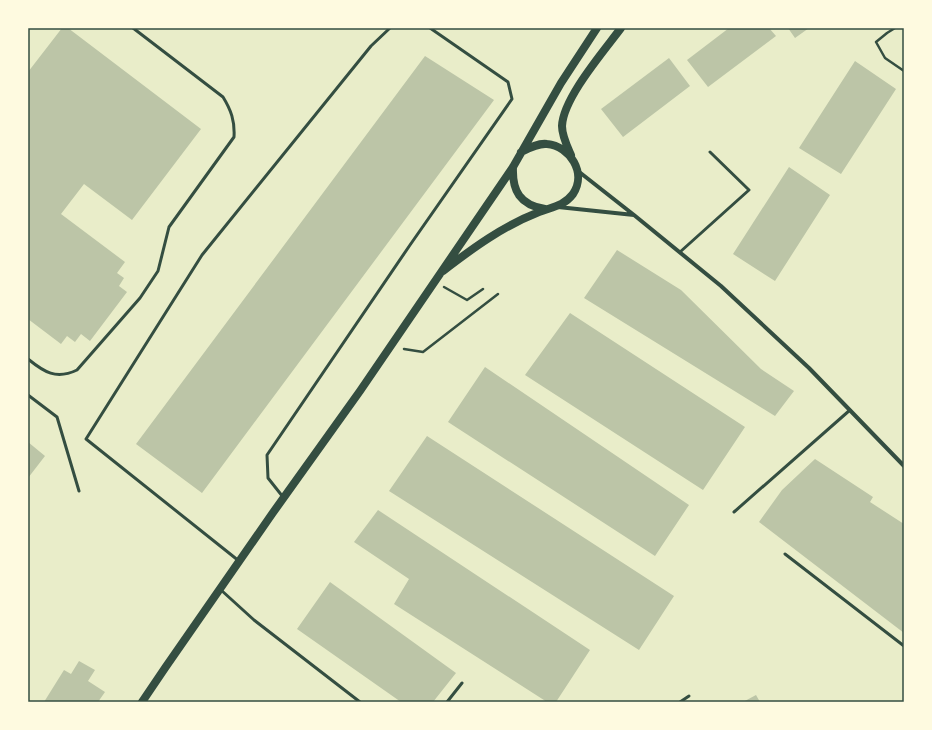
<svg xmlns="http://www.w3.org/2000/svg" width="932" height="730" font-family="'Golos Text',sans-serif">
<style>
.building{fill:#bcc5a7}
.lines{fill:none;stroke-linecap:round;stroke-linejoin:round}
.path{stroke:#344e41;stroke-width:2.5}
.service{stroke:#344e41;stroke-width:3}
.minor{stroke:#344e41;stroke-width:4}
.secondary{stroke:#344e41;stroke-width:8}
.neatline{fill:none;stroke:#344e41;stroke-width:1.5}
</style>
<rect width="100%" height="100%" fill="#e9edc9"/>
<path class="building" d="M62,28H68L201,129L132,220L84,184L61,214L125,262L117,273L124,278L119,286L127,292L90,341L81,334L75,342L67,336L61,344L28,319V149L29,147L28,146V72Z
M729,28H769L776,36L708,87L687,60Z
M788,28H809L795,38Z
M425,56L494,100L202,493L136,444Z
M669,58L690,86L623,137L601,109Z
M855,61L896,89L841,174L799,148Z
M789,167L830,195L775,281L733,254Z
M617,250L681,290L761,369L794,391L775,416L584,298Z
M570,313L745,427L703,490L525,375Z
M485,367L689,505L655,556L448,422Z
M427,436L674,596L639,650L389,491Z
M28,442L45,456L28,478Z
M815,459L873,497L870,502L904,524V633L759,522L782,490Z
M378,510L590,650L556,702H547L394,604L409,579L354,542Z
M330,582L456,673L433,702H401L297,629Z
M79,661L95,670L88,681L105,692L98,702H44L64,670L71,674Z
M756,695L760,702H743Z"/>
<g class="lines">
<path class="path" d="M895,28L887,33L876,42L885,58L904,71
M444,287L467,300L483,289
M404,349L423,352L498,294"/>
<path class="service" d="M680,252L749,190L710,152
M28,359C44,372 56,380 77,370L140,298L158,271L169,227L234,137C235,121 231,110 223,97L133,28
M28,395L57,417L79,491
M283,497L268,478L267,455L410,245L512,99L508,82L430,28
M734,512L850,410
M785,554L904,646
M239,561L86,439L202,255L371,46L390,28
M221,590L254,620L360,702
M447,702L462,683
M680,702L689,696"/>
<path class="minor" d="M558,207L634,215L578,171
M634,215L721,286L809,368L904,466"/>
<path class="secondary" d="M571,155C567,146 562,136 562,126C563,98 604,51 621,28
M513,167C512,191 520,205 545,209
M443,271C473,248 503,226 539,212C552,207 564,206 573,194C587,173 570,146 547,144C538,143 529,148 521,152
M142,702L165,668L272,514L360,391L513,167L561,83L597,28"/>
</g>
<rect width="932" height="730" fill="none" stroke="#fefae0" stroke-width="58"/>
<rect x="29" y="29" width="874" height="672" class="neatline"/>
</svg>
